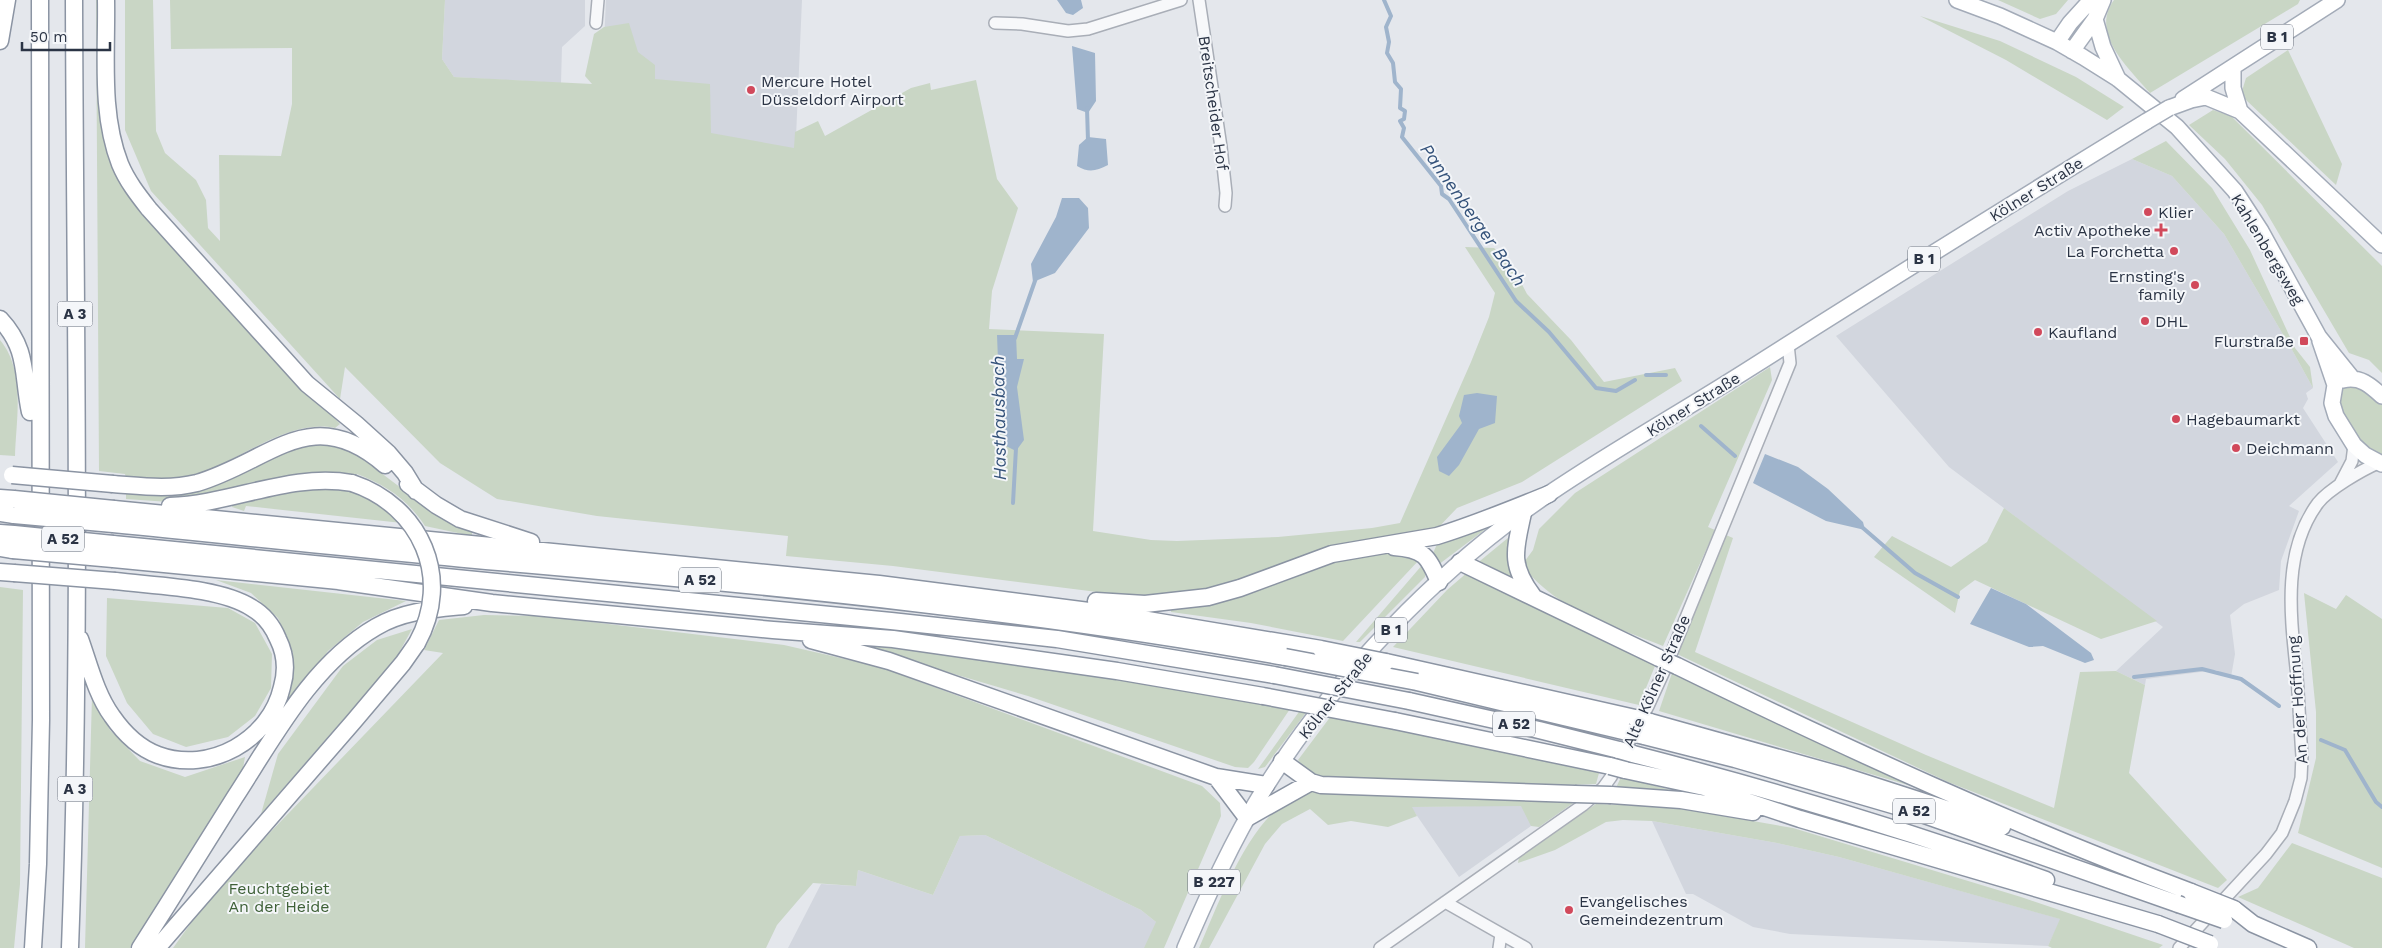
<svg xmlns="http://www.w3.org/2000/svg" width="2382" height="948" font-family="'Work Sans',sans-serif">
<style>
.built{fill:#d2d6de}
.green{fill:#c9d6c5}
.water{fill:#9fb4cc}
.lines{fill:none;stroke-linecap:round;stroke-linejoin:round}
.stream{stroke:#9fb4cc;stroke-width:4}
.minor-casing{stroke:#a9aeb7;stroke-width:14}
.major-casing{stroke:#a3abb8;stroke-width:18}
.highway-casing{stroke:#8b94a3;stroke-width:19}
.minor{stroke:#f7f8fa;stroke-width:11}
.major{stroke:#fff;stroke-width:15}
.highway{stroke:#fff;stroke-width:16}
.major-bridge-casing{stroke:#a3abb8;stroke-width:18;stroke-linecap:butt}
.highway-bridge-casing{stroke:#8b94a3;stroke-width:19;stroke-linecap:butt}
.major-bridge{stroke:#fff;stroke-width:15}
.highway-bridge{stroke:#fff;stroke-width:16}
.poi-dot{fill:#d1495b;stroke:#f4f6f9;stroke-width:2}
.labels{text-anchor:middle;stroke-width:4;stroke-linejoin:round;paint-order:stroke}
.shield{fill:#f4f6f9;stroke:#676e7b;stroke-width:1}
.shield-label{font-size:15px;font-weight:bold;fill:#2b3445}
.poi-label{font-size:16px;fill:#2b3445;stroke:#f4f6f9;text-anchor:start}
.street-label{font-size:16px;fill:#2b3445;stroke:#f4f6f9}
.park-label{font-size:16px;fill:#3f6138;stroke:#f4f6f9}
.water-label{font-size:18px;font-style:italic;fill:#34527a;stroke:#f4f6f9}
</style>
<rect width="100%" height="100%" fill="#e4e7ec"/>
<path class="built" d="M445,0H585V26L562,47L561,83L454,77L442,59Z
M606,0H802L795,160L599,149Z
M2132,159L2172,176L2224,234L2291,348L2313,388L2306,393L2308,399L2303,408L2338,462L2289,506L2299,511L2281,561L2279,590L2244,604L2230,615L2235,654L2231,677L2216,670L2146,679L2145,685L2116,671L2163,627L1949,467L1836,336L2068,191Z
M1552,805L1531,826L1459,877L1411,807Z
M1652,821L1777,843L1839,857L2061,919L2048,946L1790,934L1753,927L1693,894H1686Z
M985,835L1141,910L1156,922L1155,948H788L821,884L856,886L858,870L933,895L960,836Z"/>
<path class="green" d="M96,0H103L112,156L214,286L340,424L335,428C289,418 241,460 198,474C174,481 150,479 126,478L125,474L99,471Z
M125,0H153L156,131L165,153L196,180L206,200L208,228L220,241L219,155L281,156L292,104V48L171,49L170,0H445L442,59L454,77L592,84L585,76L594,34L604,27L629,23L638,52L655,65V79L710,84L711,133L794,148L795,132L818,121L825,136L911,88L930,83L931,90L976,80L997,179L1018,208L992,291L989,329L1104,334L1093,531L1151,540L1177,541L1278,537L1372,528L1400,523L1471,362L1489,317L1495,293L1465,247L1494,248L1510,262L1527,294L1571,340L1604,382L1675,368L1682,381L1522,482L1457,508L1437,529L1349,542L1297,558L1216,588L1152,596L1121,595L893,566L786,556L788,536L597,516L497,499L440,463L345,367L340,399L151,191L125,130Z
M1998,0H2068L2056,14L2040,19Z
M2114,0H2300L2298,4L2150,93C2130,69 2089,34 2114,0Z
M1920,16L2000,41L2076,77L2124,107L2107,120L2006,60Z
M2288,50L2342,164L2336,185L2245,99L2242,91L2246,78Z
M2213,110L2231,116L2382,266V373L2369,360L2349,353L2262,205L2225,159L2189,125Z
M2166,141L2212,188L2250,250L2295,348L2310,367L2313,388L2291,348L2224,234L2172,176L2132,159Z
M0,340C26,371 16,419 15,456L0,455Z
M1770,367L1772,380L1708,527L1715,530L1663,646C1613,626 1556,610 1522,565L1533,550L1539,529L1575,493Z
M2347,383L2363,389L2382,405V456C2356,445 2338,416 2340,388Z
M327,444L352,451L417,500L457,525L472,532V536L425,526C408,500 386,485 357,474L356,476L328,472L293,476L169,502L126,499V492L159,494L306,445Z
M333,484L378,502L402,523L246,506L244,511L232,507L233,501Z
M2004,508L2157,621L2101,639L1975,580L1960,591L1955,613L1874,557L1892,536L1951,567L1987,542Z
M1495,522L1438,565L1433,553L1439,540Z
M1514,533L1521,587L1475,565Z
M1726,535L1733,538L1695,652L1926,755L2054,808L2080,672L2116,671L2145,685L2129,773L2227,880L2218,888L1948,782L1677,654Z
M1396,552L1420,559L1343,641L1251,623L1171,612V609L1351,556Z
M1423,564L1426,570L1425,577L1360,642H1356Z
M1469,571L1655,666L1639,705L1393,647L1447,590Z
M216,580L406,601L363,622L328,651L278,718L292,686L293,653L278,618L251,593Z
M0,587L23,590L20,884L14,948H0Z
M2304,593L2336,609L2346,595L2382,619V868L2298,833L2316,758V712Z
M107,598L228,608L255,623L272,654L271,688L255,716L228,737L186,747L153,734L127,703L106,656Z
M484,615L541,616L784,645L880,667L1202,786L1220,803L1221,816L1164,948H1144L1156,922L1141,910L985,835L960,836L933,895L858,870L856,886L813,883L777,925L766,948H173L196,916L258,845L443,653L424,650L439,620Z
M412,629L395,660L261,814L278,754L343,666L377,640Z
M853,644C999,654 1147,684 1292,706L1254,762L1248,768L1235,767L1028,696Z
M1672,673L1918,788L1659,711Z
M92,696L110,730L140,761L185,777L245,757L242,774L130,948H85Z
M1301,709L1308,710L1265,767L1258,769Z
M1331,716L1599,773L1596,784L1531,786L1338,780L1309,774L1298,760Z
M1621,777L1709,800L1615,790Z
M1336,791L1576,801L1539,827L1531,826L1521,806L1412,807L1417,816L1388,827L1351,821L1328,825L1310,809L1282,824L1265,844L1209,948H1199C1219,903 1250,815 1298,795C1310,790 1324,792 1336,791Z
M1596,804L1673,807L1793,828L2021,897L2163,945L2159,948H2052L2048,946L2060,919L1839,857L1777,843L1652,821L1623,820L1606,822L1555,850L1518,863L1519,857Z
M2292,843L2382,878V948H2354L2238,897L2258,888Z"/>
<path class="water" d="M1057,0H1081L1083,8L1073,15L1066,13Z
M1072,46L1095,53L1096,101L1088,113L1077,109Z
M1088,137L1106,139L1108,165C1096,171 1089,173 1077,166L1079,145Z
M1062,198H1079L1088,208L1089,228L1055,273L1033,282L1031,264L1056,217Z
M997,335H1016L1017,359H1024L1017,387L1024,440L1016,451L1006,446L999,386Z
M1477,393L1497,396L1495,423L1479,429L1459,465L1449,476L1439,471L1437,457L1462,423L1459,416L1464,395Z
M1765,454L1798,467L1828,489L1863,522L1865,530L1826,521L1753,483Z
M1991,588L2026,604L2091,653L2094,660L2085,663L2043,646L2029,647L1970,624Z"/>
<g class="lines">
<path class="stream" d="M1384,0L1391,16L1386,27L1389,42L1387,53L1393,63L1395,82L1401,89L1400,108L1405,111L1404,119L1400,121L1404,128L1402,137L1441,186L1442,194L1449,199L1516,301L1549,332L1596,388L1616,391L1635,380
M1087,108L1088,141
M1015,338L1036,278
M1646,375H1666
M1701,426L1735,456
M1013,503L1016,448
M1863,528L1915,573L1958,597
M2134,677L2202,669L2241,679L2279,706
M2321,740L2345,750L2376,802L2382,807"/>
<g class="minor-casing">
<path id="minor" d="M1199,0L1221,147L1226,193L1225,206
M596,23L598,0
M995,23L1022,24L1068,31L1088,29L1181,0
M2340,484L2352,461L2354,445
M1445,902L1526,948
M1380,948L1583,805L1603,788L1611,777L1648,706L1665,669L1790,363L1788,344
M1499,948L1501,934
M2179,948L2266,854L2282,833L2295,801L2301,778L2302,756C2300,730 2299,703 2297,677C2291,619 2281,553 2318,503C2329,489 2362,470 2378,463"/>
</g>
<g class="major-casing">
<path id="major" d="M1957,0L2000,16L2057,42L2083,57L2118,79L2177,127L2235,191L2261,231L2319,337L2352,378
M2095,19L2103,47L2118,79
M2057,42L2070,23L2091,0
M2072,51L2095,19L2103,0
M2233,67V88L2240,111
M2183,99L2337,0
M2169,108L2191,100L2206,97L2240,111L2382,245
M2320,341L2335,385L2332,403L2336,416L2354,445L2365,455L2382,464
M2343,380C2360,376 2370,385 2382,396
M1185,948C1208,895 1232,841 1263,791C1333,678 1440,567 1550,493C1615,449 1683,411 1749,369C1881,285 2013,203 2147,121"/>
</g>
<g class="highway-casing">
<path id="highway" d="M106,0C107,54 100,113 120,164C127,181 138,195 149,209L307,384L356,424L388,453L405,473L416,491
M0,41L7,0
M0,319C29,350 22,375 30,412
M113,484C141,486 169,490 197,483C271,461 311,401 385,465
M408,484L436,505L460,519L531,542
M0,498L14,499
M170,506C232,504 291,472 352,483
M114,509L879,584L1112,614L1321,649
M0,513L14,515
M1523,513C1515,550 1509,564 1533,596
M113,524C256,538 400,554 544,566C792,588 1040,613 1285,657
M0,533L14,534
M113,544L891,621L1057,639L1274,675
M1394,547C1424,549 1428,556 1439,582
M0,548L13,550
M113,559L349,582
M1460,562L1659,658
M0,572L14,573
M338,581L492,603L773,630L893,639L1117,671L1263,696
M1096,601L1145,604L1208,597L1240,588L1332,554L1437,536C1476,524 1512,509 1549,494
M80,639C89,664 96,694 112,716C123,732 139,748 158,755C210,774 270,740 282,687C287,670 286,655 278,639C273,627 264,615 252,608C220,587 154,586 115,581
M811,640L889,661L1216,777L1266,785
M1386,662L1635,718
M1677,666C1845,748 2015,826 2191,892
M1417,682L1627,732
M1409,701L1539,730L1619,750
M1395,721L1610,766
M1650,722L1844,776L2002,827
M1644,736L1735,759L1913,811L2178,904
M1633,754C1773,790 1910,831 2046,880
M1282,761L1311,782L1321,785L1575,794
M1625,770L1704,787L1800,819L2158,924
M1216,777L1247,818L1311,782
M1611,795L1681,800L1753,812
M2234,909L2253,924L2308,948
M33,948L38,864L41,720L40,0
M70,948C82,632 75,316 74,0
M140,948C172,898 203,848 235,797C274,737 312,664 376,627C403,611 434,609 464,606
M157,948L354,721L403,663L417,643"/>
</g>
<use href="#minor" class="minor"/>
<use href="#major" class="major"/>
<use href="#highway" class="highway"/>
<g class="major-bridge-casing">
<path id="major-bridge" d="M2147,121L2169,108"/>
</g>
<g class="highway-bridge-casing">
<path id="highway-bridge" d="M12,475L113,484
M352,483C421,506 453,578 417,643
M14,499L114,509
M14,515L113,524
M14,534L113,544
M13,550L113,559
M14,573L115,581
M1321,649L1386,662
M1285,657L1417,682
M1659,658L1677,666
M1274,675L1409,701
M1263,696L1395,721
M1635,718L1650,722
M1627,732L1644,736
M1619,750L1633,754
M1610,766L1625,770
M1575,794L1611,795
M2191,892L2234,909
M2178,904L2224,920
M2158,924L2210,944"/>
</g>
<use href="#major-bridge" class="major-bridge"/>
<use href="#highway-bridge" class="highway-bridge"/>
</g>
<g class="poi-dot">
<circle cx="751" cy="90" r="5"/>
<circle cx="2148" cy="212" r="5"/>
<path d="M2158.5 222.5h5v5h5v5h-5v5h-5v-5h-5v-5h5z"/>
<circle cx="2174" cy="251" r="5"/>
<circle cx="2195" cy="285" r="5"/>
<circle cx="2145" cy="321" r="5"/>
<circle cx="2038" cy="332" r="5"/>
<rect x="2299" y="336" width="10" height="10" rx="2.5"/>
<circle cx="2176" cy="419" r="5"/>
<circle cx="2236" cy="448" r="5"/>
<circle cx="1569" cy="910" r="5"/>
</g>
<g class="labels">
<g class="shield">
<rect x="2261" y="24.5" width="32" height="25" rx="4"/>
<rect x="1908" y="246.5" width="32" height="25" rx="4"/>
<rect x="57.5" y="301.5" width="35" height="25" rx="4"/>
<rect x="42" y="526.5" width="42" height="25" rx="4"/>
<rect x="679" y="567.5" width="42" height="25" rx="4"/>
<rect x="1375" y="617.5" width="32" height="25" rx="4"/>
<rect x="1493" y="711.5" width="42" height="25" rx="4"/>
<rect x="57.5" y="776.5" width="35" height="25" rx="4"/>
<rect x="1893" y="798.5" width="42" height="25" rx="4"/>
<rect x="1188" y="869.5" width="52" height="25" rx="4"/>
</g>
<g class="shield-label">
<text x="2277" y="42">B 1</text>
<text x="1924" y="264">B 1</text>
<text x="75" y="319">A 3</text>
<text x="63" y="544">A 52</text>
<text x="700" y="585">A 52</text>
<text x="1391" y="635">B 1</text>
<text x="1514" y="729">A 52</text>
<text x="75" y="794">A 3</text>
<text x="1914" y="816">A 52</text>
<text x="1214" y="887">B 227</text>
</g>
<g class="poi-label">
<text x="761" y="87">Mercure Hotel<tspan x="761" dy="18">Düsseldorf Airport</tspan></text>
<text x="2158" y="218">Klier</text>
<text x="2151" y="236" text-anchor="end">Activ Apotheke</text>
<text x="2164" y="257" text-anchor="end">La Forchetta</text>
<text x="2185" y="282" text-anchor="end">Ernsting's<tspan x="2185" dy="18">family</tspan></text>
<text x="2155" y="327">DHL</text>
<text x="2048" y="338">Kaufland</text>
<text x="2294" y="347" text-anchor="end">Flurstraße</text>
<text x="2186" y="425">Hagebaumarkt</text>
<text x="2246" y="454">Deichmann</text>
<text x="1579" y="907">Evangelisches<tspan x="1579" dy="18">Gemeindezentrum</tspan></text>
</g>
<g class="street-label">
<text transform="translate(1214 103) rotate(82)" y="6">Breitscheider Hof</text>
<text transform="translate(2036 189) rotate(-32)" y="6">Kölner Straße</text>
<text transform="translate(2268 249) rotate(59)" y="6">Kahlenbergsweg</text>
<text transform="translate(1693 404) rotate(-32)" y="6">Kölner Straße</text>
<text transform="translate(1656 681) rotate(-66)" y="6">Alte Kölner Straße</text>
<text transform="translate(1335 695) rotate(-51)" y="6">Kölner Straße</text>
<text transform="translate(2297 700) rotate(-94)" y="6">An der Hoffnung</text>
</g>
<g class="park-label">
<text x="279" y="894">Feuchtgebiet<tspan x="279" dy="18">An der Heide</tspan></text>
</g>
<g class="water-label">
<text transform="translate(1473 215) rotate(55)" y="6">Pannenberger Bach</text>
<text transform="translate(999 418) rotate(-91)" y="6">Hasthausbach</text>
</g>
</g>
<path d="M22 42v8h88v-8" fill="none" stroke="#2b3445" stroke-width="2.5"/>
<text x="30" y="42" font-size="15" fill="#2b3445" stroke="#f4f6f9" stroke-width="4" paint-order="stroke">50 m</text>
</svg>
